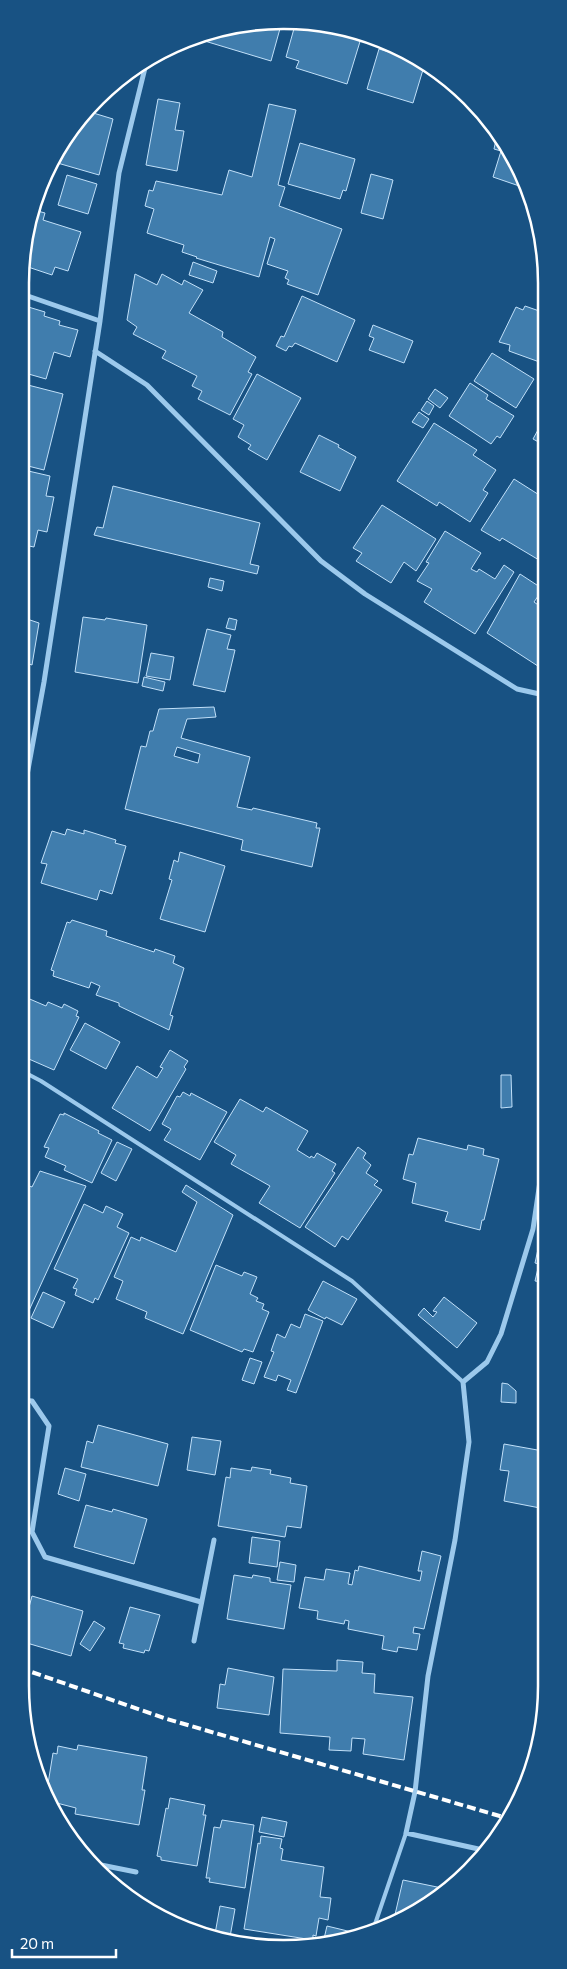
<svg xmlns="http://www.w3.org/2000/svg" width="567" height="1969" font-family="Commissioner,sans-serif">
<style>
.building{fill:#407dad;stroke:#c1e0f9;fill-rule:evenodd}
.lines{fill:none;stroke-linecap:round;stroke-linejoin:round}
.lane{stroke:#9cc9ec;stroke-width:4}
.street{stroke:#9cc9ec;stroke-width:5}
.rail{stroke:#fff;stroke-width:4;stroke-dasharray:9 4;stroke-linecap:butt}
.rim{fill:none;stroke:#fff;stroke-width:2.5}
</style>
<rect width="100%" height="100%" fill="#185283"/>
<path class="building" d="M232,25H281L271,61L198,39Z
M295,25H335L362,35L347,84L296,68L299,61L286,57Z
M379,49L425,63L413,103L367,89Z
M158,99L180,103L175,130L184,131L177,171L146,165Z
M269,104L296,110L278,185L285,187L279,206L342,229L318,295L287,284L289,280L285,278L288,271L267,264L275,239L270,237L259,277L196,258L197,257L182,252L184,245L147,233L154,209L145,206L149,190L153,191L156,181L222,195L229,170L252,177Z
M90,112L113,119L99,175L54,162L64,137Z
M497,135L527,182L528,189L493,177L501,151L494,149Z
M300,143L355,159L346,191L343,190L340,199L288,184Z
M371,174L393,180L383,219L361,213Z
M67,175L97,184L88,214L58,205Z
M34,210L45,213L43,220L81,232L68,271L55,267L52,275L25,266V232Z
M193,262L217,271L213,283L189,275Z
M135,274L157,285L162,274L182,285L184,280L203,290L189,313L223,332L222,337L256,357L248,372L252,374L230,415L198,399L202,391L192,386L197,376L162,358L166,351L133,334L137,327L127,320Z
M302,296L355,320L337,362L295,343L292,347L289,346L286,351L276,346L281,336L284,337Z
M25,306L45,312L44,316L60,321L59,325L78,330L70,357L54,352L46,379L25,373Z
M525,306L545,313V364L509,351L510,345L499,342L516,307L523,310Z
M373,325L413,341L404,363L369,350L374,338L369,336Z
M492,353L534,379L516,408L474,381Z
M257,374L301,398L267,460L248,449L251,445L238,437L244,425L233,419Z
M470,383L488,395L486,399L514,416L500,438L497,436L491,444L449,416Z
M24,384L63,394L44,470L24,465Z
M435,389L448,398L440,408L428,399Z
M427,401L434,406L429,415L421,410Z
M419,412L429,419L423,428L412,422Z
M544,419V445L533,439Z
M434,423L477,450L473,455L496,470L483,490L488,493L470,522L439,502L437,506L397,481Z
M319,435L339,445L338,447L356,457L340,491L300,472Z
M24,470L50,476L46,496L54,497L47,532L38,530L34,547L24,545Z
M514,479L544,498V563L502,538L500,541L481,530Z
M113,486L260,523L250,564L259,566L257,574L94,535L97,527L103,528Z
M382,505L436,539L416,571L404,562L391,583L356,561L362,553L353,548Z
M445,531L481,553L471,569L477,572L479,569L495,579L504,565L514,572L475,634L424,602L432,589L417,581L429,563L426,562Z
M520,574L543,589L534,602L544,609V670L487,633Z
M210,578L224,581L222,591L208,587Z
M83,617L105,620L106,618L147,625L138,683L75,672Z
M24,618L39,623L32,665L24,662Z
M229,618L237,620L235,630L226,628Z
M207,629L231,635L227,649L235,650L225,692L193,685Z
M151,653L174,657L170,680L146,676Z
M144,677L165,682L163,691L142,686Z
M214,707L216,717L187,719L181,738L250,757L237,807L252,810L253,808L317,823L316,828H320L312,867L241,850L243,840L125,809L141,746L146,747L150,731H153L159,709ZM177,747L200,754L198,763L174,756Z
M67,829L84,834V830L116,840L115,843L126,846L112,894L100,890L97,900L41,883L47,864L41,863L52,831L65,835Z
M180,852L225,866L205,932L160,919L172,880L169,879L174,860L178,862Z
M72,920L107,931L106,936L154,952L155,949L175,956L173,963L184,968L170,1015L173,1016L169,1030L119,1006V1003L96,995L100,986L91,982L89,988L53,976L54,971L51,970L67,922L70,923Z
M25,997L46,1006L48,1002L62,1008L64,1004L78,1011L76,1016L79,1017L54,1070L22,1056V1003Z
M85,1023L120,1042L106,1069L70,1050Z
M170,1050L188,1061L184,1067L186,1069L150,1131L112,1108L137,1066L157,1078L163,1068L160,1067Z
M501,1075H511L512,1107L501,1108Z
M183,1092L190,1096L191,1093L227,1112L200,1160L164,1140L171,1129L162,1124L177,1096L180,1097Z
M240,1099L263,1112L266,1107L308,1131L297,1150L310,1158L311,1156L314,1158L317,1153L336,1164L332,1171L335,1173L300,1228L259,1203L270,1186L231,1164L236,1155L214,1142Z
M64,1113L99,1131L98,1133L112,1140L92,1183L64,1170L66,1166L45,1157L49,1148L44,1147L60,1114L64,1115Z
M418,1138L467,1150L468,1145L484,1149L483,1155L499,1159L484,1220H482L480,1230L445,1221L448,1212L412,1203L416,1183L403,1179L409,1154L413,1155Z
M117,1142L132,1149L116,1181L101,1173Z
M358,1147L366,1153L363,1158L371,1165L366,1173L378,1181L374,1185L382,1190L348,1240L342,1236L335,1247L305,1227Z
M40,1171L86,1186L21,1328L22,1183L32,1187Z
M186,1185L233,1215L183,1334L145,1318L147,1312L116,1299L123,1281L114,1277L131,1237L140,1241L141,1237L176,1252L197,1202L182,1192Z
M84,1204L103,1213L106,1206L123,1214L117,1227L129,1233L98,1300L95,1298L93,1303L75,1295L77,1289L73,1288L78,1279L54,1269Z
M540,1240H543V1282L535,1281L539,1264L535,1263Z
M216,1265L242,1276L244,1272L257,1277L250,1294L258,1298L256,1301L264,1304L262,1309L269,1312L253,1352L244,1349L242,1352L190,1330Z
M323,1281L357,1299L342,1325L326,1317L325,1319L308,1310Z
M43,1292L65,1302L53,1328L31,1318Z
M444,1297L477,1323L457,1348L418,1315L424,1308L433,1317L437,1312L433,1311Z
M305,1314L323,1321L296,1393L287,1390L291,1380L278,1375L276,1381L264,1377L274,1352L271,1351L277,1334L285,1338L291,1324L300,1328Z
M250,1358L262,1362L254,1384L242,1380Z
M502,1383L508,1384L516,1391V1403L501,1402Z
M98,1425L168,1444L158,1486L81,1467L87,1441L93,1443Z
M192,1437L221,1441L215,1475L187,1470Z
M504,1444L543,1451L542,1512H539L540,1508L504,1501L509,1471L500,1470Z
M252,1467L271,1470L270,1474L291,1478L290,1483L307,1486L301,1528L287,1526L285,1537L218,1526L226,1477L230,1478L231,1468L251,1471Z
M65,1468L86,1474L79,1501L58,1494Z
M86,1505L112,1512L113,1509L147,1519L134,1564L74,1547Z
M252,1537L280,1541L277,1567L249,1563Z
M422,1551L441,1556L424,1629L414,1627L413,1633L420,1634L417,1650L398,1647L397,1652L382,1649L384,1636L348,1629L349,1621L345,1620L344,1624L317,1619L318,1611L299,1608L305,1577L324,1580L326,1569L350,1573L348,1584L352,1585L355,1570L358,1571L359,1566L420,1581L422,1571H418Z
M280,1562L296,1565L294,1582L277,1580Z
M20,1570L29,1573L23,1595H20Z
M234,1575L252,1578L253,1575L270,1578V1582L291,1585L284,1629L227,1619Z
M32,1596L83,1611L71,1656L20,1641Z
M130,1607L160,1615L149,1651L145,1650L144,1653L123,1648L124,1644L119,1643Z
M94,1621L105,1628L90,1651L80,1644Z
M337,1660L363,1662L362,1673L375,1674L374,1693L413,1697L404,1760L363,1754L365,1739L352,1738L351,1751L329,1750L330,1737L280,1733L283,1669L337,1671Z
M228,1668L274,1677L269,1715L217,1708L220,1684L225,1685Z
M78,1745L147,1757L142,1790H145L139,1825L75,1814L76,1808L49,1801L46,1796L53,1753L57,1754L58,1746L77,1750Z
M170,1798L205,1805L203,1815H206L197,1866L161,1860V1857L157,1856L166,1808L168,1809Z
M262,1817L287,1822L284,1837L259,1832Z
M222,1820L254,1825L245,1888L209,1882L210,1878H206L214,1827L220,1828Z
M261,1836L282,1839L280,1848L283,1849L281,1860L324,1867L320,1897L331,1898L328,1920L319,1918L316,1936L313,1935V1940L244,1929L258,1843L260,1844Z
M403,1880L442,1888L440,1896L394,1919Z
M220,1906L235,1909L230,1937L215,1934Z
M327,1926L360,1934L359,1936L352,1940L323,1943Z"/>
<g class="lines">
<path class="lane" d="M22,1071L41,1081L352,1281L463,1382
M373,1930L406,1833"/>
<path class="street" d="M25,295L100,321
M95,351L147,385L321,561L365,594L517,689L544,695
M23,797L44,682L100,321L119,173L147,60
M21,1400L32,1401L49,1426L32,1532L45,1557L201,1602
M194,1641L214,1540
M483,1850L406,1833L415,1792L428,1676L455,1540L469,1442L463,1382L487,1362L501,1334L533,1229L543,1161
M91,1863L136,1872"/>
<path class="rail" d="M20,1668L167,1719L510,1819"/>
</g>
<path d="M0 0H567V1969H0ZM283 29H284A254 254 0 0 1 538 283V1686A254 254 0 0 1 284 1940H283A254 254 0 0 1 29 1686V283A254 254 0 0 1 283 29Z" fill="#185283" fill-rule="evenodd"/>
<path class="rim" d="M283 29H284A254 254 0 0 1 538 283V1686A254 254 0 0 1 284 1940H283A254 254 0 0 1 29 1686V283A254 254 0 0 1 283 29Z"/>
<path d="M12 1949v8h104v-8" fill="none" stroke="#ffffff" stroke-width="2.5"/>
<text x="20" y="1949" font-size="15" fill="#ffffff" stroke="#185283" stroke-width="4" paint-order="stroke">20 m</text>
</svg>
